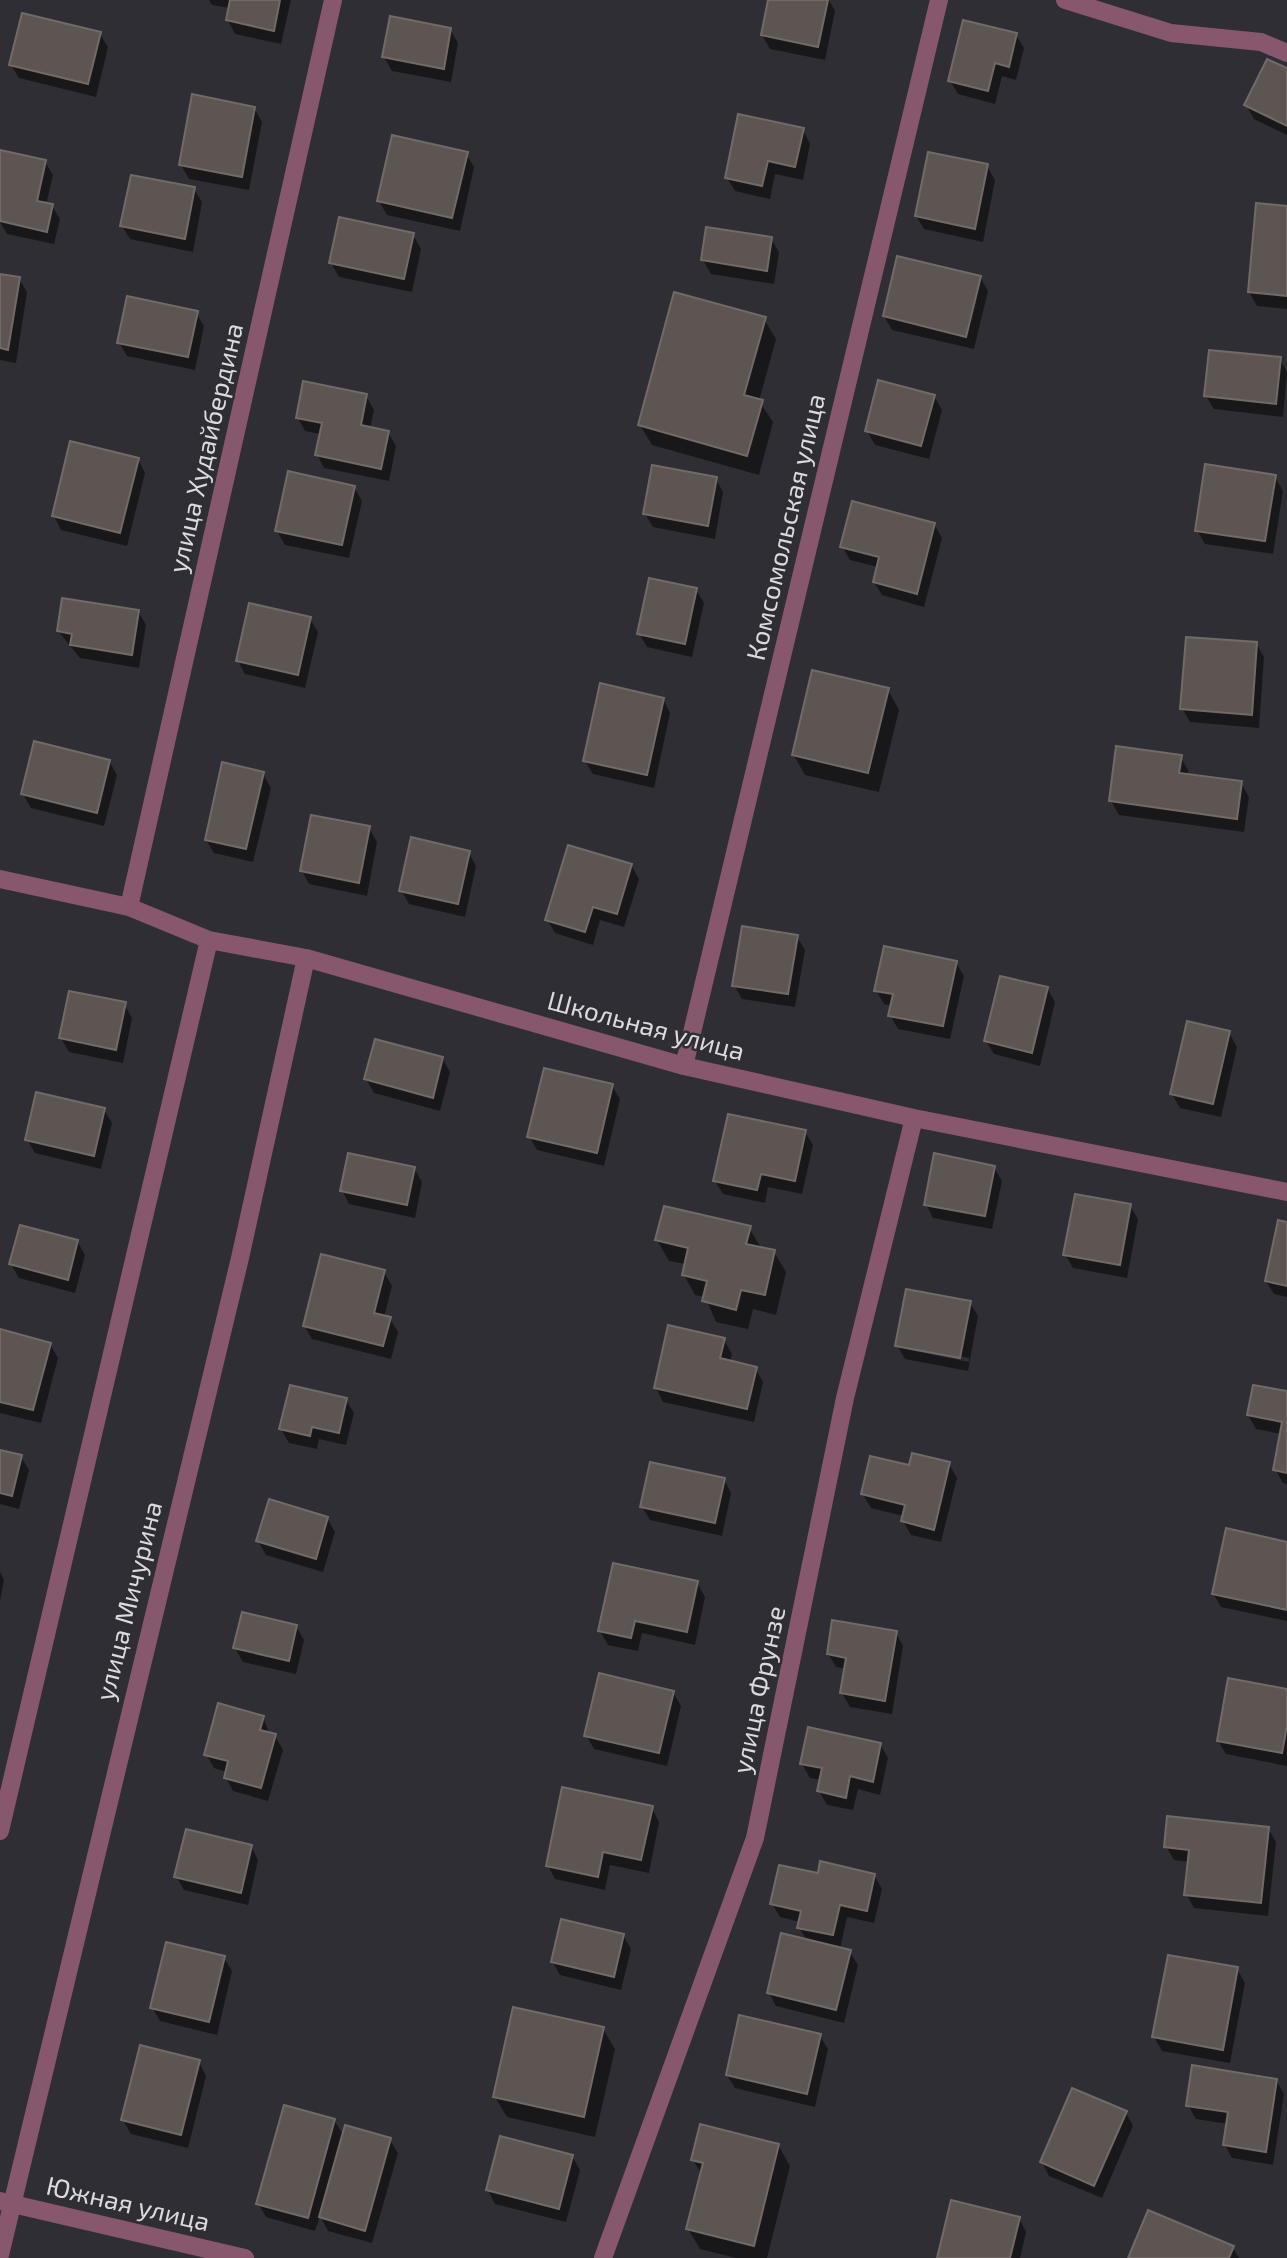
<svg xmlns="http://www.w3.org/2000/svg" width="1287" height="2258" font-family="'Exo 2',sans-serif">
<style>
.shadow{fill:#0007;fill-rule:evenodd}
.building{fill:#5d5552;stroke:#726a66;stroke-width:2}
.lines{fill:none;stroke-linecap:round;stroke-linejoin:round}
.minor{stroke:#87576d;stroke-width:18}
.labels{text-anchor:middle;stroke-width:5;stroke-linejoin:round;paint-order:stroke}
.street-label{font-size:26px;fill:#dbdbdf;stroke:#2e2e34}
</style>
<rect width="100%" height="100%" fill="#2e2e34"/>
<path class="shadow" d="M209,0H291L281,44L235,34L228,20L230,8L212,5Z
M769,0H829L835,11L825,60L770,49L762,35Z
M450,29L458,43L451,82L392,71L384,57Z
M100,34L108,47L96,97L19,78L11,65Z
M1016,35L1024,48L1016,80L1002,76L995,104L958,94L950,81Z
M1287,70V135L1254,119L1246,105Z
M254,108L262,122L249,190L189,179L181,165Z
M803,130L810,144L803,180L775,174L770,199L735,191L727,178Z
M0,152L45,162L53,175L46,205L52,206L60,219L54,244L7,234L0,222Z
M466,154L474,167L460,231L387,215L379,201Z
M987,166L995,180L983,242L924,229L916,216Z
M194,189L202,202L193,252L130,239L122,226Z
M1287,207V309L1257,306L1249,292Z
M413,235L421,249L412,292L339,277L331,263Z
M771,239L779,252L774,284L711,274L703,260Z
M0,276L19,279L27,292L16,363L0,360Z
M980,277L988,291L974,349L892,330L884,316Z
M196,313L204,326L195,370L127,356L119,342Z
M764,319L776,339L759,401L773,422L759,475L652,445L640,425Z
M1280,359L1287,372L1283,417L1214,409L1206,396Z
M366,396L374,410L370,428L388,432L396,446L389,481L324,468L317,454L321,434L305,431L298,418Z
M934,396L942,410L929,459L875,445L867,431Z
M138,459L145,473L127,546L61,530L54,516Z
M1275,477L1283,491L1273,554L1205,544L1197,530Z
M716,479L723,492L715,539L653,527L645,514Z
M354,487L362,501L349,558L285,545L277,531Z
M934,524L942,538L924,607L882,595L874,582L878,567L850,560L842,546Z
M696,590L704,603L692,657L647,647L639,633Z
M138,611L146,625L139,668L80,658L58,631Z
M310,619L318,632L305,688L245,674L238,661Z
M1256,643L1264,657L1259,728L1190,722L1182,708Z
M888,690L899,710L879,792L805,775L793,754Z
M663,699L670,713L654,788L593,774L585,761Z
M1180,756L1188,770V776L1241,783L1249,797L1244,832L1119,815L1111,801Z
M109,761L117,775L104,826L31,808L23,794Z
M263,774L271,788L253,862L214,853L206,840Z
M369,828L377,842L367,896L309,884L302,871Z
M469,853L476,866L465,917L409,904L401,890Z
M631,865L639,879L624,927L600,920L593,945L555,933L547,919Z
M797,937L805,950L795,1007L742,999L734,985Z
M956,963L964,976L950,1039L898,1029L890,1015L892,1006L884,1004L876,990Z
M1047,988L1055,1002L1040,1066L994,1054L986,1041Z
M124,1004L132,1018L123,1063L69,1052L61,1038Z
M1229,1033L1237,1047L1221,1117L1180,1108L1172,1094Z
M442,1058L450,1072L440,1111L374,1093L366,1079Z
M612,1086L620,1099L604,1166L537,1150L529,1136Z
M104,1110L112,1123L101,1169L35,1153L27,1139Z
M805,1132L813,1145L802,1194L768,1187L765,1203L723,1194L715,1181Z
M994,1167L1002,1181L992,1229L933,1218L926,1204Z
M414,1168L422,1182L415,1218L349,1204L342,1190Z
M1130,1206L1138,1219L1127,1278L1073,1268L1065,1254Z
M1287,1224V1297L1274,1294L1266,1281Z
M749,1228L762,1249L774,1252L786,1272L776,1315L753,1309L748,1329L716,1322L705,1297L695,1295L684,1275L686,1264L669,1261L657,1240Z
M77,1241L85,1255L75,1293L19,1278L11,1264Z
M384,1272L392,1286L384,1317L390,1319L398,1332L391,1359L312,1339L304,1325Z
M970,1303L978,1316L968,1371L905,1359L897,1345ZM905,1346L969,1358V1362L905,1349Z
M0,1331L50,1344L58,1358L41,1423L0,1413Z
M724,1340L732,1354L730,1362L755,1368L763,1382L754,1422L663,1402L656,1388Z
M1287,1393V1484L1283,1483L1275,1469L1282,1434L1256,1429L1248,1415Z
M346,1400L354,1413L346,1445L319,1439L317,1449L289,1443L281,1429Z
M0,1451L21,1457L29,1470L19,1509L0,1504Z
M949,1464L957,1478L941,1542L911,1535L903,1521L904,1516L871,1508L863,1494L910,1468Z
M724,1479L731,1493L722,1536L650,1520L642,1507Z
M327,1518L335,1532L323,1572L266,1555L258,1541Z
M1287,1543V1621L1221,1607L1213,1593Z
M0,1572L4,1580L0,1601Z
M697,1583L705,1597L695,1645L642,1633L638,1651L608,1645L600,1631Z
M296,1626L304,1640L296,1674L243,1662L235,1648Z
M896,1633L903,1646L892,1714L850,1707L842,1693L846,1669L836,1667L828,1653Z
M1287,1691V1766L1226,1754L1218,1741Z
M673,1692L681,1706L667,1766L594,1749L586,1735Z
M263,1717L270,1735L275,1736L283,1750L268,1801L233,1791L226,1778L227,1772L214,1768L206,1754Z
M880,1744L888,1758L880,1795L858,1789L853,1810L827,1805L819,1791L821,1780L810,1778L802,1764Z
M652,1808L659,1822L649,1873L610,1865L605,1890L555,1879L548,1866Z
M1268,1828L1276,1842L1268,1916L1194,1908L1186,1894L1190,1862L1174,1860L1166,1846Z
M251,1846L258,1860L248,1905L184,1890L176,1876Z
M874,1875L882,1889L874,1923L847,1917L840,1949L850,1952L858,1965L844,2023L776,2006L769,1993L807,1941L799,1927L800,1922L780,1917L772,1904L819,1876Z
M623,1935L631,1949L621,1990L560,1975L552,1961Z
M224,1958L232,1971L217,2035L160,2021L152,2007Z
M1237,1969L1245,1983L1230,2063L1162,2051L1154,2037Z
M603,2029L615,2049L595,2137L507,2117L495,2097Z
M820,2036L828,2049L815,2107L735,2088L727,2075Z
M199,2062L206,2076L188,2148L131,2134L123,2120Z
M1276,2080L1284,2094L1273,2165L1232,2158L1225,2145L1228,2124L1196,2119L1188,2105Z
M1126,2113L1133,2126L1102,2198L1049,2176L1042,2162Z
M334,2120L344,2136L390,2140L398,2153L372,2243L328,2231L320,2216L315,2231L266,2217L258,2203Z
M778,2145L790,2166L767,2258H736L700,2249L688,2229L702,2175L693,2160Z
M572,2156L580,2170L566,2222L495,2204L488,2190Z
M1019,2218L1026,2232L1020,2258H939Z
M1233,2248L1239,2258H1130Z"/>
<path class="building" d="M230,0H280L274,31L226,20Z
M768,0H828L818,47L761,35Z
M22,13L101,32L88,84L9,65Z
M390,16L451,28L444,69L382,57Z
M963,20L1017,33L1009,67L995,63L988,91L948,81Z
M1267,59L1287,68V126L1244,105Z
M192,94L255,107L242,177L179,165Z
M738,114L804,128L795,167L768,161L762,186L725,178Z
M392,135L468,152L452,218L377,201Z
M0,150L46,160L37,201L53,204L47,232L0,221Z
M928,152L988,164L975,229L915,216Z
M131,175L195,187L185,239L120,226Z
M1256,203L1287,206V296L1248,292Z
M339,217L414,233L404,279L329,263Z
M706,227L772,237L767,271L701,260Z
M897,256L981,276L966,337L883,316Z
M0,274L20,277L8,350L0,348Z
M674,292L766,317L744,395L763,400L747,456L638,425Z
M127,296L198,311L188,357L117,343Z
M1209,350L1281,357L1276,404L1204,396Z
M878,380L935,395L921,446L865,431Z
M303,381L367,394L361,425L389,431L381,469L315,455L322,423L296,418Z
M70,441L139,458L120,533L52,516Z
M1205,464L1276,475L1265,541L1195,531Z
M652,465L717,477L708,526L643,514Z
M288,471L355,486L342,545L275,531Z
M852,501L935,523L917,594L873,582L879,557L840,547Z
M649,578L697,588L685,644L637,634Z
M62,598L139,610L132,655L70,645L72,634L57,631Z
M249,603L311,617L298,675L236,661Z
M1186,637L1257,642L1252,715L1180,709Z
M812,670L889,688L868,773L792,755Z
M600,683L664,698L647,775L583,761Z
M34,741L110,760L97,813L21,794Z
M1116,746L1182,755L1179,773L1242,781L1237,819L1109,801Z
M222,762L264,772L246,849L205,840Z
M311,815L370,826L359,883L300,871Z
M411,837L470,851L458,904L399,891Z
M568,845L632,864L617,914L593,907L585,932L545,920Z
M742,926L798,935L788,994L732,986Z
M884,946L957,961L943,1026L888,1016L893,994L874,991Z
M1000,976L1048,987L1032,1053L984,1041Z
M69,991L126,1002L116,1050L59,1038Z
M1187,1021L1230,1031L1213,1104L1170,1094Z
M375,1039L443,1057L433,1098L364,1079Z
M544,1068L613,1084L597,1153L527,1137Z
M36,1092L105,1108L94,1156L25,1140Z
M728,1114L806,1130L795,1181L761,1174L757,1190L713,1181Z
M348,1153L415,1167L407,1205L340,1191Z
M934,1153L995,1166L985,1216L924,1205Z
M1075,1194L1131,1204L1120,1265L1063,1255Z
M664,1206L751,1226L746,1244L775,1250L765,1295L741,1290L736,1310L702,1301L707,1281L682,1275L688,1248L655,1240Z
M1278,1220L1287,1222V1286L1265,1281Z
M20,1225L78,1240L68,1280L9,1264Z
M321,1254L385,1270L374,1313L391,1317L383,1346L303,1326Z
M906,1289L971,1301L960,1358L895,1346Z
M668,1325L725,1338L720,1358L757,1367L747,1409L654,1388Z
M0,1329L51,1343L33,1410L0,1402Z
M290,1385L347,1398L339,1433L312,1427L310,1436L279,1429Z
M1253,1385L1287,1391V1473L1273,1470L1282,1422L1247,1415Z
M0,1450L22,1455L12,1496L0,1493Z
M912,1453L950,1462L934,1530L901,1521L905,1505L861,1494L870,1456L909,1465Z
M650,1462L725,1478L715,1523L640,1507Z
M269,1499L328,1517L316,1559L256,1541Z
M1226,1528L1287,1542V1610L1212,1594Z
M613,1563L698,1581L687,1632L635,1621L631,1638L598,1631Z
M242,1612L297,1625L289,1661L233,1648Z
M832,1620L897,1631L885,1701L840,1693L846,1658L827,1654Z
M599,1673L674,1691L659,1753L584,1736Z
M1228,1678L1287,1689V1726L1282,1753L1217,1741Z
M218,1703L264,1716L260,1730L276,1734L261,1788L224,1778L228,1761L204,1755Z
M808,1727L881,1743L873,1782L850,1776L846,1798L817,1791L822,1768L800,1764Z
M562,1787L653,1806L641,1860L603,1852L598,1877L546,1866Z
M1167,1816L1269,1827L1261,1903L1184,1895L1189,1850L1164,1847Z
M186,1829L252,1845L241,1893L174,1877Z
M820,1861L875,1874L867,1911L840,1905L833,1935L797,1928L801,1911L770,1904L779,1865L818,1873Z
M561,1919L624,1934L614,1977L551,1962Z
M781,1933L851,1950L836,2010L767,1993Z
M166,1942L225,1956L209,2022L150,2008Z
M1168,1955L1238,1967L1223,2050L1152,2037Z
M513,2007L604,2027L584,2117L493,2097Z
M739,2015L821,2034L807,2094L726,2075Z
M140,2045L200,2060L181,2135L121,2120Z
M1192,2065L1277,2079L1266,2152L1223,2145L1228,2112L1186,2106Z
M1072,2088L1127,2111L1094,2186L1040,2162Z
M284,2105L335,2119L308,2218L256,2204Z
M700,2124L779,2144L754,2246L686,2229L703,2163L691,2160Z
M345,2125L391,2138L365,2231L319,2217Z
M500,2136L573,2155L559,2209L486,2190Z
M951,2200L1020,2217L1010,2258H937Z
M1148,2210L1234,2246L1229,2258H1128Z"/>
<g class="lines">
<path class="minor" d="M1065,0L1171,33L1261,42L1287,53
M0,879L129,907L209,940L306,958L684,1066L914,1118L1287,1192
M129,907L333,0
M684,1066L939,0
M0,1831L209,940
M0,2201L245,2258
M0,2255L240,1258L306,958
M603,2258L755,1838L845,1398L914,1118"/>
</g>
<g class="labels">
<g class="street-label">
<text transform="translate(206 448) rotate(-77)" y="9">улица Худайбердина</text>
<text transform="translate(786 527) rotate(-77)" y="9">Комсомольская улица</text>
<text transform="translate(646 1026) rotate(15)" y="9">Школьная улица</text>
<text transform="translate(129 1601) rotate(-76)" y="9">улица Мичурина</text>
<text transform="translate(759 1690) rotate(-78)" y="9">улица Фрунзе</text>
<text transform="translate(128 2204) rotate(13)" y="9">Южная улица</text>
</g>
</g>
</svg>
